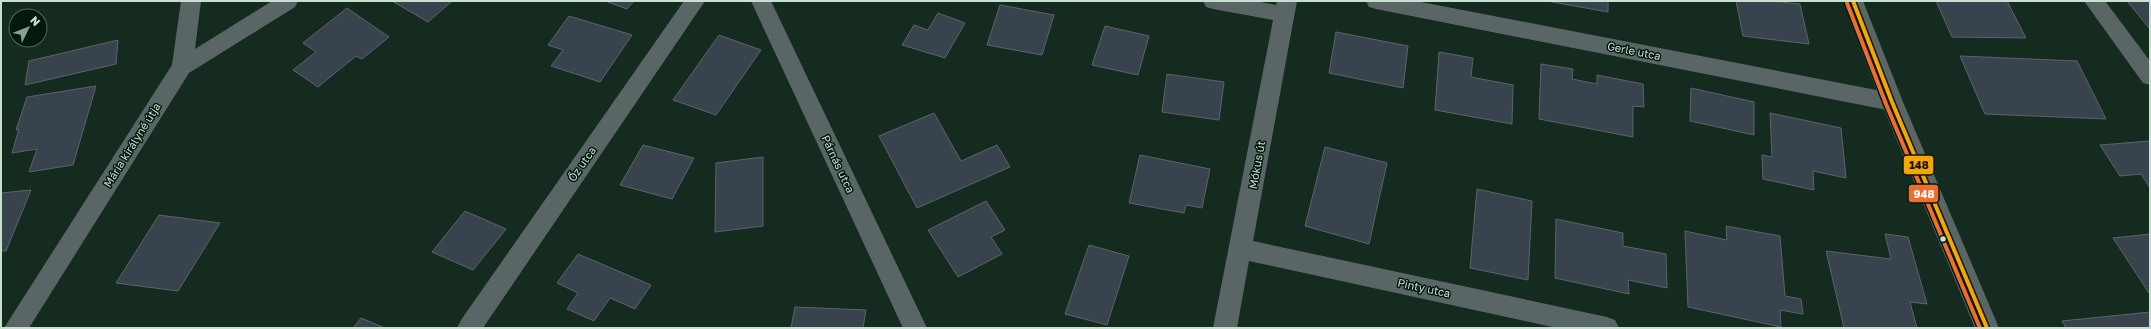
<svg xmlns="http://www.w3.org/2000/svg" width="2151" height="329" font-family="'Golos Text',sans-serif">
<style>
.building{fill:#38434d;stroke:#5a656a}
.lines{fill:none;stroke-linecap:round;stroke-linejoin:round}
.minor{fill:#5a6666;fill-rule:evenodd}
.tertiary{fill:#5a6666;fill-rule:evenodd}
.bus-1-casing{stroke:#04190d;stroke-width:7}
.bus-2-casing{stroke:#04190d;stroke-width:7}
.bus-1{stroke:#f7a600;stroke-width:4}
.bus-2{stroke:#f36c2b;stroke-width:4}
.bus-dot{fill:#c6e1cf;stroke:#04190d;stroke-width:1.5}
.labels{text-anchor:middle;stroke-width:3;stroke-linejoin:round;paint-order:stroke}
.street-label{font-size:11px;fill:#c6e1cf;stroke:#04190d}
.line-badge{stroke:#04190d;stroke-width:1.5}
.badge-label{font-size:11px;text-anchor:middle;font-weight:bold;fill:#fff}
.pale-badge-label{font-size:11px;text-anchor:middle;font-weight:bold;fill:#111}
</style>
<rect width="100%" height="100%" fill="#152b1f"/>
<path class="building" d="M392,1H452L428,22Z
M605,1H634L627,9Z
M1547,1H1608V12Z
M1736,1H1771L1800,4L1809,44L1743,36Z
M1936,1H2007L2026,38L1952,37Z
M2127,1H2150V29Z
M1000,5L1054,15L1042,55L987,45Z
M347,8L389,37L362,59L356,56L318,87L293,70L316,52L303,43Z
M938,13L965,23L945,58L902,45L914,25L928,30Z
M569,16L632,35L600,82L551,66L563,50L548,45Z
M1105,26L1149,36L1138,75L1092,65Z
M1336,32L1408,46L1403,88L1329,73Z
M719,35L761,50L716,115L673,100Z
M118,40L116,64L25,85L29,61Z
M1439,52L1473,58L1471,77L1513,85L1512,124L1435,110Z
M1960,56L2077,61L2106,119L1985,114Z
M1541,64L1573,69L1572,79L1597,84V75L1643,84L1644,107L1633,106V137L1539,119Z
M1167,74L1224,82L1219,120L1162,112Z
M96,86L73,165L29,172L37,149L12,153L19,129L16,130L27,97Z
M1691,88L1754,102V135L1690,121Z
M934,113L961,161L997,145L1010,167L917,208L879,136Z
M1770,113L1841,128L1846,178L1813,171L1814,190L1763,179L1762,155L1772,157Z
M2150,141V188L2141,174L2120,176L2100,145Z
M643,145L694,158L672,199L620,185Z
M1325,147L1387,163L1369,244L1305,226Z
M1140,155L1210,169L1202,208L1186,205L1184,213L1129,203Z
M763,157V226L715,232L716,163Z
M1477,189L1532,201L1528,280L1470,268Z
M31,190L6,251H1V193Z
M986,201L1005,230L991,237L1002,254L958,277L928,230Z
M465,211L506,229L473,270L432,252Z
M159,215L220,223L178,291L116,283Z
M1556,219L1623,233V246L1666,254L1667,288L1628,280L1629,294L1555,278Z
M1726,226L1780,236L1785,296L1801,299L1803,314L1780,310L1781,327L1688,307L1685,231L1727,240Z
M1885,234L1908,237L1927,304L1910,302L1917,328H1844L1826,251L1891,259Z
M2150,234V293H2149L2113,238Z
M1089,245L1129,256L1107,325L1065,314Z
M578,254L651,285L635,309L610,298L594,321L567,309L578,293L557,283Z
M795,307L866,310L863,328H791Z
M2150,312V328H2066L2062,321Z
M361,318L385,328H353Z"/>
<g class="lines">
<path class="minor" d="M181,1H201L195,49L272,1H298L295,7L189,73L29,328H4L172,65Z
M684,1H705L483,328H457L461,320Z
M751,1H771L927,328H903Z
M1203,1H1256L1276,5L1277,1H1297L1253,241L1607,317L1615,320L1619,328H1557L1249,261L1237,328H1213L1273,20L1213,9L1206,7Z
M1366,1H1416L1892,93L1900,96L1903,102L1900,108L1892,111L1376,9L1369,7Z
M2084,1H2105L2150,61V85L2143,83Z"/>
<path class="tertiary" d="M1843,1H1863L1903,102L1999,328H1975L1881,102Z"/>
<g class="bus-1-casing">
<path id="bus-1" d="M1853,1L1892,102L1987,328"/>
</g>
<g class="bus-2-casing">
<path id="bus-2" d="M1847,3L1886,104L1980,328"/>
</g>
<use href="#bus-1" class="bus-1"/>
<use href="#bus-2" class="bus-2"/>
</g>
<circle class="bus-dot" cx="1943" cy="239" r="3.5"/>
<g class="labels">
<g class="street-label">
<text transform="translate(1634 51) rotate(11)" y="4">Gerle utca</text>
<text transform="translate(132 145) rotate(-58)" y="4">Mária királyné útja</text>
<text transform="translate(582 164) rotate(-55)" y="4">Őz utca</text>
<text transform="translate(838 164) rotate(65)" y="4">Párnás utca</text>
<text transform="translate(1257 165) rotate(-80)" y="4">Mókus út</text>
<text transform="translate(1424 288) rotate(12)" y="4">Pinty utca</text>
</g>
</g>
<g class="line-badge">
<rect x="1903" y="155" width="31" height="20" rx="4" fill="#f7a600"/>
<rect x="1908" y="184" width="31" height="19" rx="4" fill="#f36c2b"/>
</g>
<g class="badge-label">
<text x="1924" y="198">948</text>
</g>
<g class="pale-badge-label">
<text x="1919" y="169">148</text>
</g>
<rect width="2151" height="329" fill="none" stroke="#c6e1cf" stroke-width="4"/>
<g transform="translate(28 28) rotate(47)"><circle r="19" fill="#04190d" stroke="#52695b"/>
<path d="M0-3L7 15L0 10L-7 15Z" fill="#88a191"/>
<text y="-6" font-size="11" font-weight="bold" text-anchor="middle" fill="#c6e1cf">N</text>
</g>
</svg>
